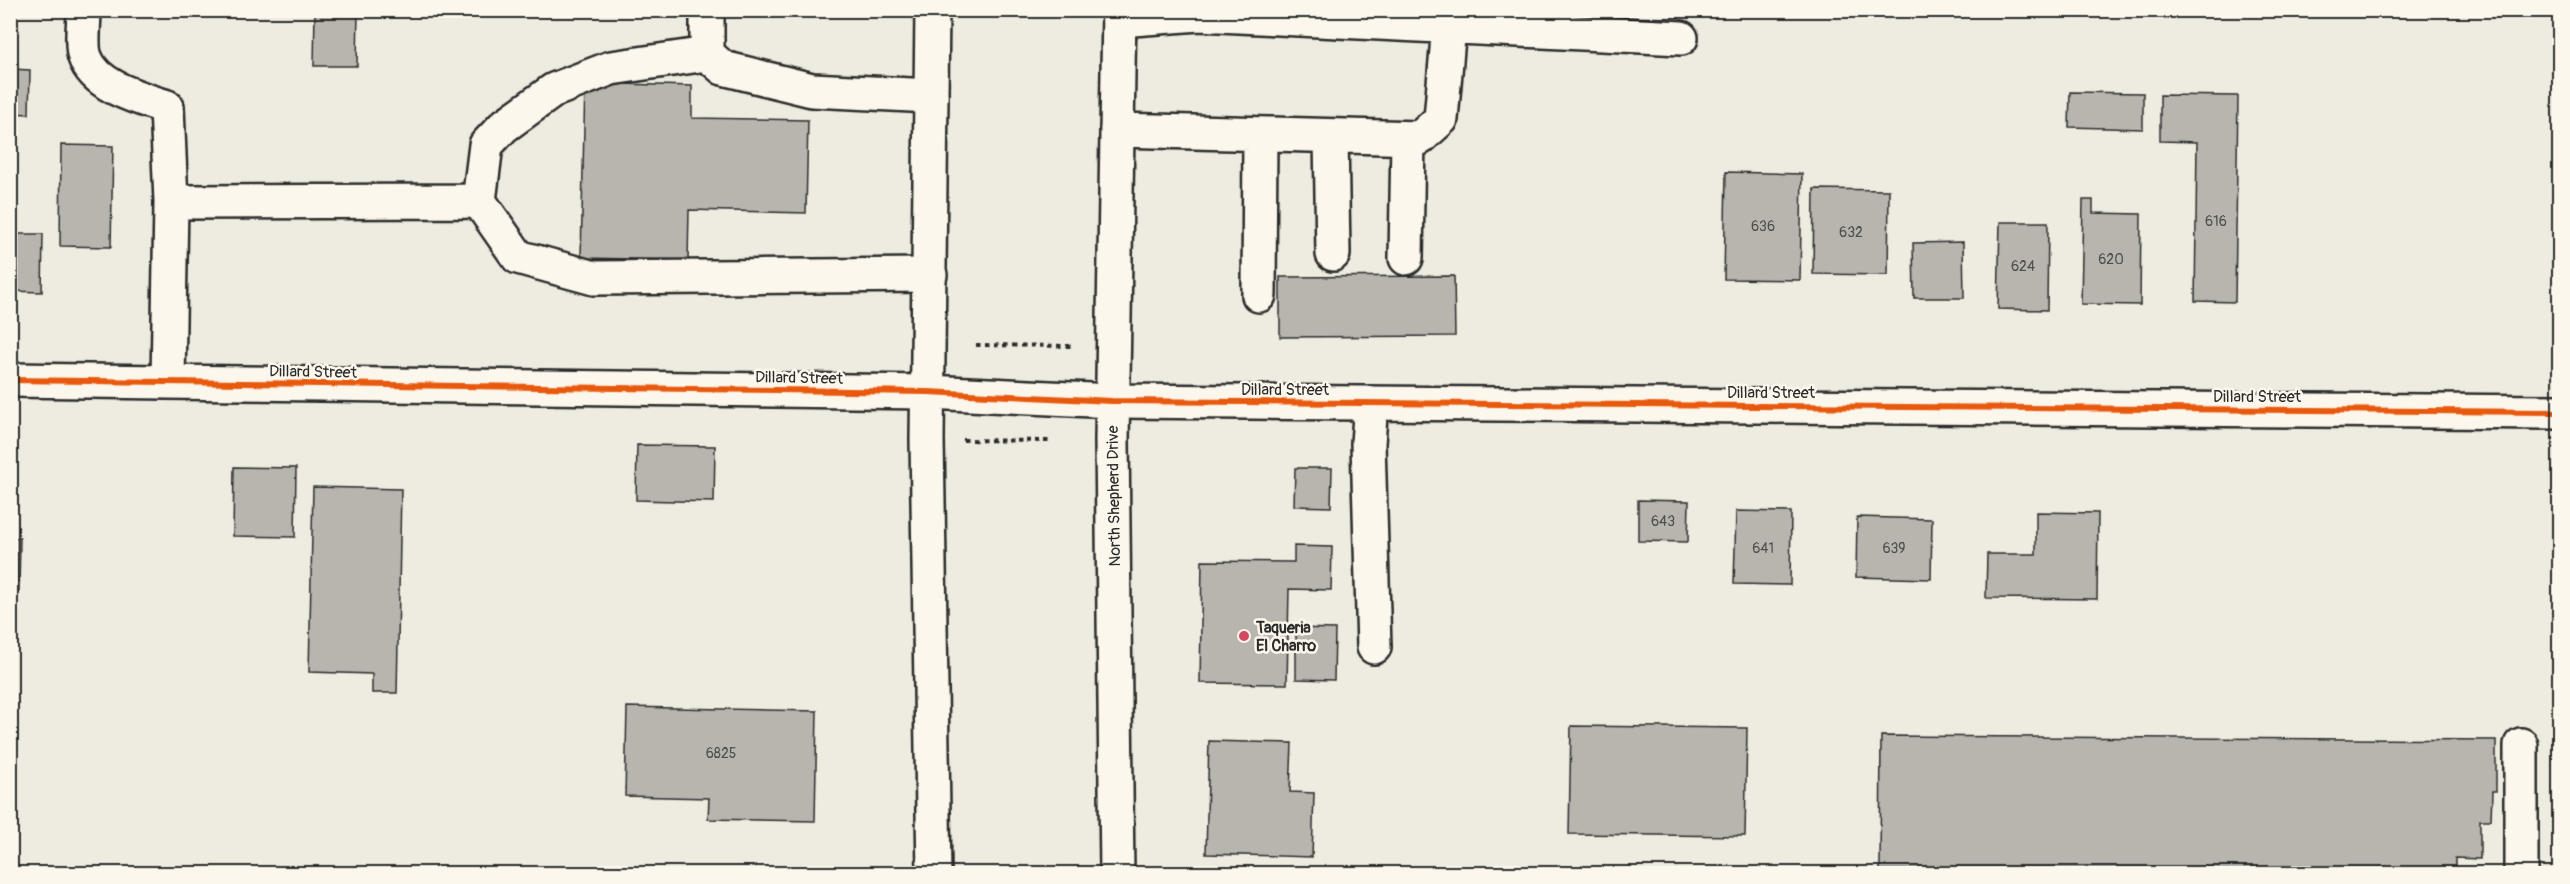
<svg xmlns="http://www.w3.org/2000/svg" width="2570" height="884" font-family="Pangolin,sans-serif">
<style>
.building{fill:#b8b5ae;stroke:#2b2b2b;stroke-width:1.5}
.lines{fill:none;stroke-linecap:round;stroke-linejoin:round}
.minor-casing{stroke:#2b2b2b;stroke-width:38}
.major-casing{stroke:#2b2b2b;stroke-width:38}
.path{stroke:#2b2b2b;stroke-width:4;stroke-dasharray:4.5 4.5;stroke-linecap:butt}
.minor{stroke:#fbf7ec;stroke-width:33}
.major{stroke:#fbf7ec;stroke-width:33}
.cycleway-casing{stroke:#fbf7ec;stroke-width:10}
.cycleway{stroke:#e8590c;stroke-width:6}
.poi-dot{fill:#d1495b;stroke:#fbf7ec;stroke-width:2}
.labels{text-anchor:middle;stroke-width:5;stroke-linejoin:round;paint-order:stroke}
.number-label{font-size:14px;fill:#4e4e4c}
.street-label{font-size:16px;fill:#2b2b2b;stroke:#fbf7ec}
.poi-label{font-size:16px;font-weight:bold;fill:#2b2b2b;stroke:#fbf7ec;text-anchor:start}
</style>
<rect width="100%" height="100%" fill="#eeebe0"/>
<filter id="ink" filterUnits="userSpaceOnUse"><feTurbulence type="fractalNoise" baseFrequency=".0167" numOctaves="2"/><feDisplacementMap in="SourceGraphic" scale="12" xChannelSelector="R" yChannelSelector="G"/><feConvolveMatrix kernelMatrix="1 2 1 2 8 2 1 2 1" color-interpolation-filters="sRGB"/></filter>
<g filter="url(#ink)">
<path class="building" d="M315,10H358L357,66H314Z
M10,69L30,70L29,114L10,113Z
M585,83L692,86V118L808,120L806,213L689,210L688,260L581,258Z
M2070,92L2143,93V129L2069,127Z
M2160,95L2238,96L2235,302L2195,301L2197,142L2160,141Z
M61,145L113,146L111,247L60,246Z
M1726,172L1802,174L1800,280L1724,279Z
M1814,189L1889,190L1888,275L1813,274Z
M2083,200H2093V213L2141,214L2140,305L2081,304Z
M2000,222H2048L2047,310L1998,309Z
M10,234H43L42,292L10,291Z
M1963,242L1964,298H1914L1913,243Z
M1454,276L1455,336L1280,337V277Z
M637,445L715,446L714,502L636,500Z
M234,467L296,468L295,537L233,536Z
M1295,468H1332L1331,507L1294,506Z
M313,487L401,489L397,693H372V674L309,672Z
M1638,500L1689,501L1688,542L1638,541Z
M1736,511L1791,512L1790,585L1734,584Z
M2036,512L2098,513L2097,599L1986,598L1987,554H2036Z
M1857,517L1932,519L1931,579L1856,577Z
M10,538H20L19,591H10Z
M1294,546L1332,547L1331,590L1289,589L1287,684L1200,683L1202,561L1294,562Z
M1296,628L1335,629L1334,680L1296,679Z
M627,707L817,711L815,821L708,819L709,798L625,796Z
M1571,726L1747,728L1745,836L1569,834Z
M1881,736L2496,740V791H2492L2491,820H2480V859L2455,858V874L1880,870Z
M1209,741L1292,743L1290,792L1314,793L1312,857L1206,854Z"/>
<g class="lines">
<g class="minor-casing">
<path id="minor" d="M84,10C84,22 81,47 85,57C95,87 140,98 167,107L171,202
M707,10V54
M1119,20L1199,14L1681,38
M1117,130L1420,138L1441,119L1449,26
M1331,136L1333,254
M1406,258L1408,138
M930,275L594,278L518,257L479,201L486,145L504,126L554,90L611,68L707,54L723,68L812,90L931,96
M1259,295L1260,134
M10,380L928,392L1112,401L2560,412
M168,382L171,202L479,201
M1371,403L1368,443L1374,647
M2521,745V874"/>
</g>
<g class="major-casing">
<path id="major" d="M932,10L927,439L934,874
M1117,874L1112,441L1119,10"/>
</g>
<path class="path" d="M976,345L1072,346
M963,440L1049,441"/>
<use href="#minor" class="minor"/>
<use href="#major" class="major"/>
<g class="cycleway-casing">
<path id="cycleway" d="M10,380L928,392L1112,401L2560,412"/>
</g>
<use href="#cycleway" class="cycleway"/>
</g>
</g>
<circle class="poi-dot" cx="1244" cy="636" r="6"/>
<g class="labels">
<g class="number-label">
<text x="2216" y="226">616</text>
<text x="1763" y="231">636</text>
<text x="1851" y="237">632</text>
<text x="2111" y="264">620</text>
<text x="2023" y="271">624</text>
<text x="1663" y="526">643</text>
<text x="1763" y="553">641</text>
<text x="1894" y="553">639</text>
<text x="721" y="758">6825</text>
</g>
<g class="street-label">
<text transform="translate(313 371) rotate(1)" y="6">Dillard Street</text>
<text transform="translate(799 377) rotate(1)" y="6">Dillard Street</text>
<text x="1285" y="395">Dillard Street</text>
<text x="1771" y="398">Dillard Street</text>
<text x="2257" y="402">Dillard Street</text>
<text transform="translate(1113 496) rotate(-91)" y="6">North Shepherd Drive</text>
</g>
<g class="poi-label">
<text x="1256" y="633">Taqueria<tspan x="1256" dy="18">El Charro</tspan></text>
</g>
</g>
<rect width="2570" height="884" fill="none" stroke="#fbf7ec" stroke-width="36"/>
<rect x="18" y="18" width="2534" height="848" fill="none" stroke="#2b2b2b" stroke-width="2" filter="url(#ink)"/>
</svg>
